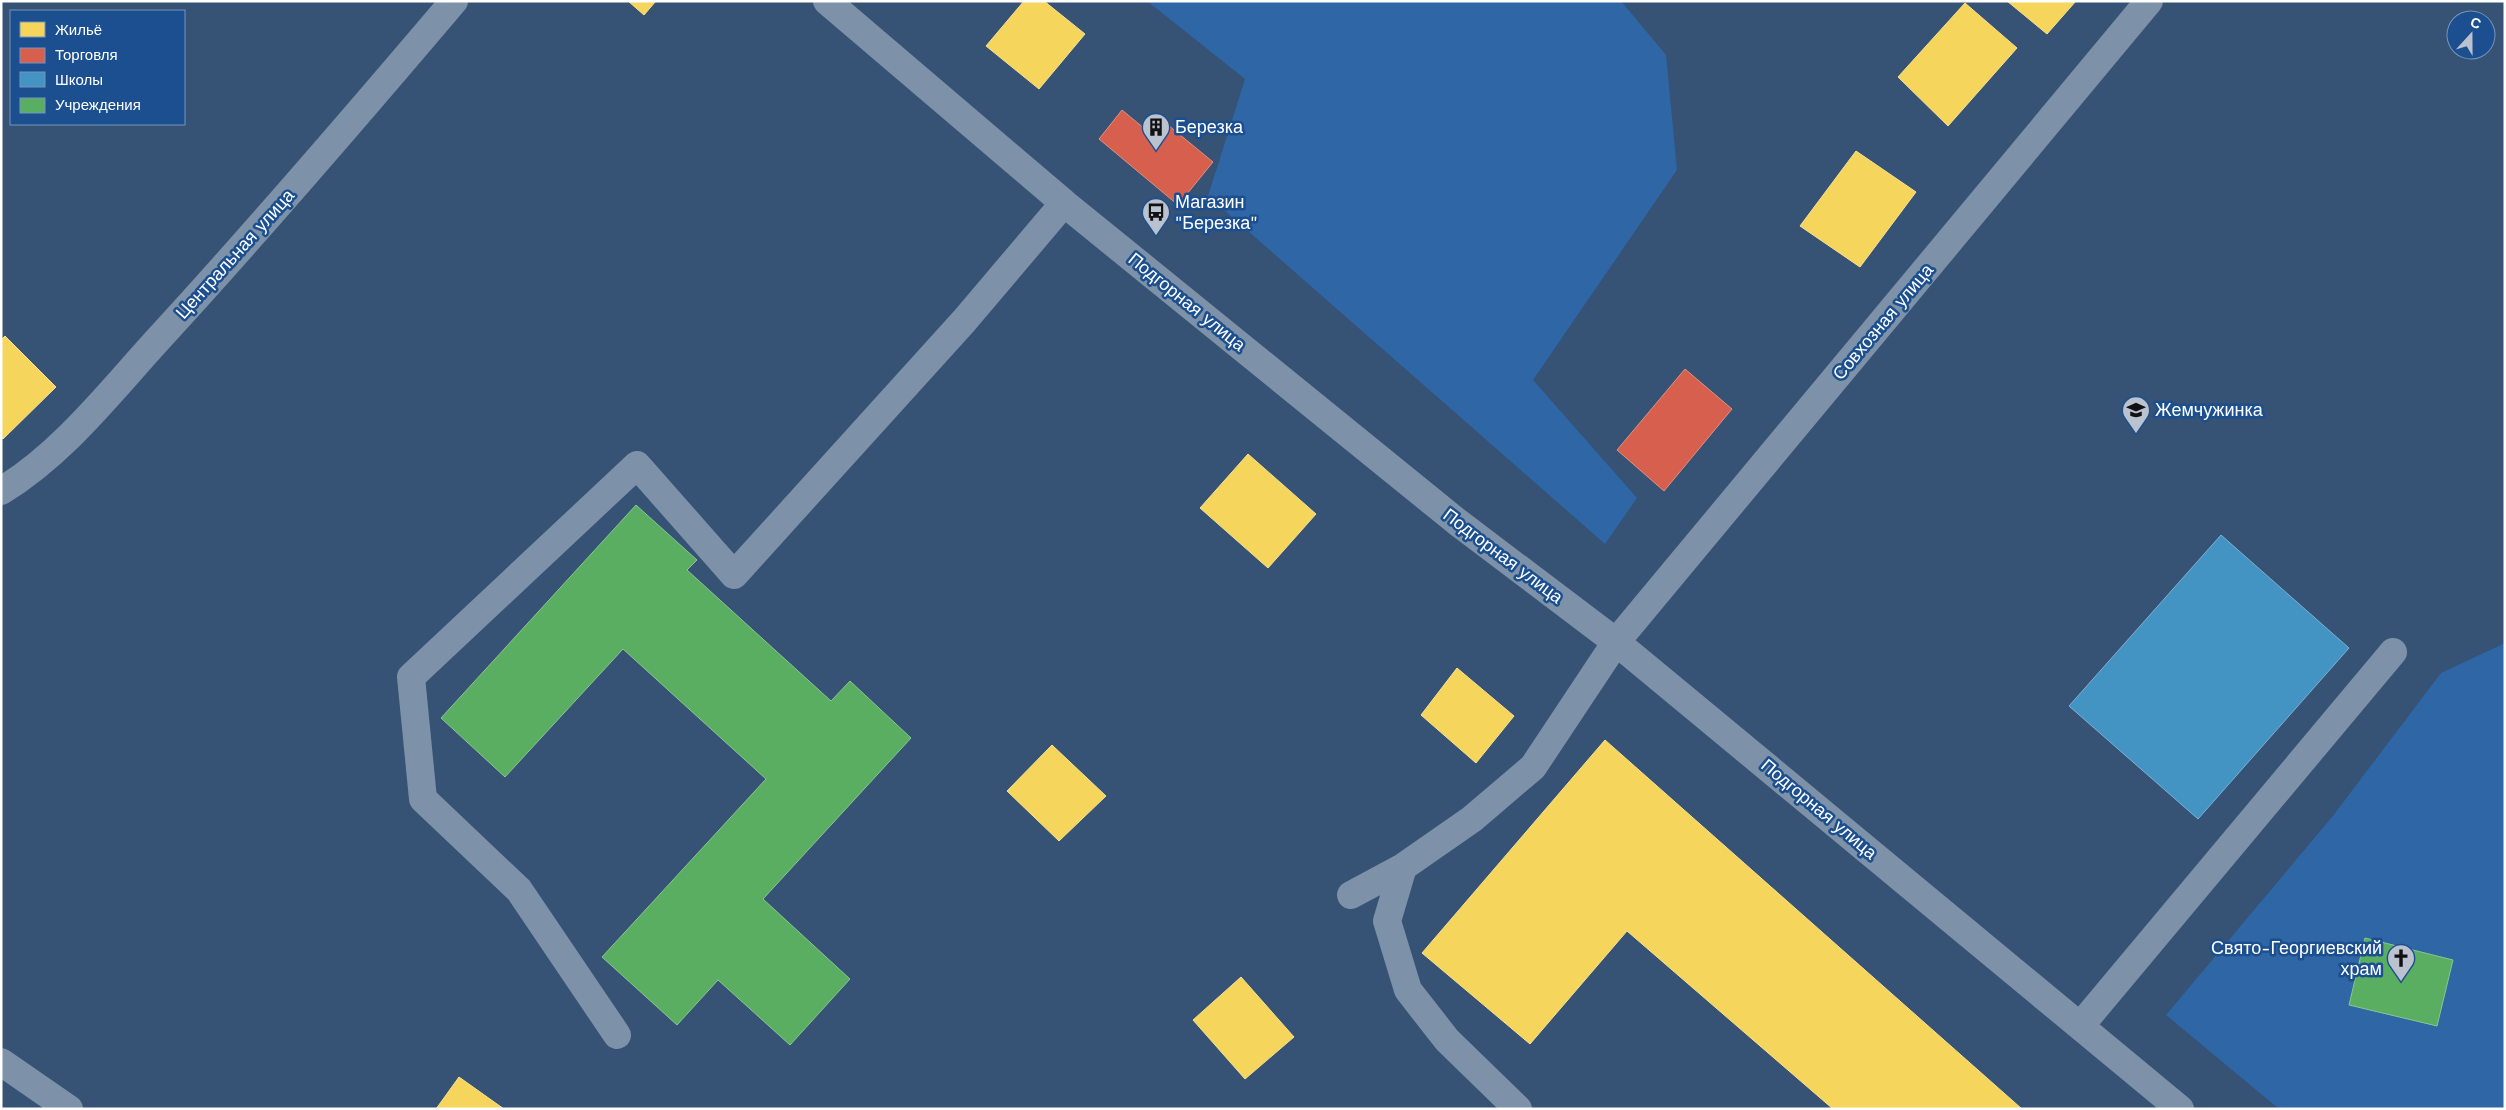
<svg xmlns="http://www.w3.org/2000/svg" width="2506" height="1110" font-family="'Work Sans',sans-serif">
<style>
.green{fill:#2f66a5}
.homes{fill:#f6d55c;stroke:#f9e28d}
.shops{fill:#d6604d;stroke:#e29082}
.schools{fill:#4393c3;stroke:#7bb3d5}
.public{fill:#5aae61;stroke:#8cc690}
.lines{fill:none;stroke-linecap:round;stroke-linejoin:round}
.minor{stroke:#7d92a8;stroke-width:28}
.labels{text-anchor:middle;stroke-width:5;stroke-linejoin:round;paint-order:stroke}
.poi-label{font-size:18px;fill:#fff;stroke:#1b4f8f;text-anchor:start}
.street-label{font-size:18px;fill:#fff;stroke:#1b4f8f}
</style>
<rect width="100%" height="100%" fill="#365274"/>
<path class="green" d="M1147,1H1621L1666,55L1677,170L1533,380L1637,498L1605,544L1208,196L1245,79Z
M2505,643V1109H2279L2166,1015L2332,817L2441,673Z"/>
<path class="homes" d="M628,1H656L644,15Z
M1024,1H1044L1085,34L1039,89L986,46Z
M2007,1H2076L2047,34Z
M1965,3L2017,48L1948,126L1898,77Z
M1856,151L1916,192L1860,267L1800,226Z
M5,336L56,387L3,439L1,437V340Z
M1248,454L1316,514L1268,568L1200,508Z
M1457,668L1514,716L1476,763L1421,715Z
M1605,740L2022,1109H1833L1627,931L1530,1044L1422,953Z
M1052,745L1106,796L1059,841L1007,791Z
M1241,977L1294,1037L1245,1079L1193,1020Z
M459,1077L504,1109H436Z"/>
<path class="shops" d="M1122,110L1151,134L1162,120L1213,162L1178,205L1099,139Z
M1685,369L1732,409L1664,491L1617,450Z"/>
<path class="schools" d="M2221,535L2349,648L2198,819L2069,706Z"/>
<path class="public" d="M636,505L697,560L687,570L831,701L850,681L911,738L763,899L850,979L790,1045L718,980L677,1025L602,957L766,779L623,649L505,777L441,718Z
M2365,938L2453,960L2437,1026L2349,1005Z"/>
<g class="lines">
<path class="minor" d="M827,1L1064,203L1456,521L1616,642L2180,1109
M1,491C65,452 113,388 163,334C263,225 359,113 454,1
M1403,867L1387,921L1408,990L1447,1040L1518,1109
M1351,895L1403,867L1472,819L1533,767L1616,642L2149,1
M2081,1025L2393,652
M617,1035L519,890L423,799L411,677L637,465L734,575L964,321L1064,203
M1,1062L69,1109"/>
</g>
<defs>
<g id="building-pin" transform="scale(1.4375)"><path d="M0 17L-7.5 6A9.5 9.5 0 1 1 7.5 6Z" fill="#b9c2ce" stroke="#1b4f8f"/><path d="M-4-6H4V6H1V3H-1V6H-4ZM-2.5-4.3h1.7v1.8h-1.7ZM.8-4.3h1.7v1.8H.8ZM-2.5-1h1.7V.8h-1.7ZM.8-1h1.7V.8H.8Z" fill="#111"/></g>
<g id="bus-pin" transform="scale(1.4375)"><path d="M0 17L-7.5 6A9.5 9.5 0 1 1 7.5 6Z" fill="#b9c2ce" stroke="#1b4f8f"/><path d="M-5-6H5V4H4V6H2V4H-2V6H-4V4H-5ZM-3.5-4V0h7V-4ZM-3.5 1.2v1.5H-2V1.2ZM2 1.2v1.5H3.5V1.2Z" fill="#111"/></g>
<g id="school-pin" transform="scale(1.4375)"><path d="M0 17L-7.5 6A9.5 9.5 0 1 1 7.5 6Z" fill="#b9c2ce" stroke="#1b4f8f"/><path d="M0-5L7-2L0 1L-7-2ZM-4 1L0 2.5L4 1V4Q0 6-4 4Z" fill="#111"/></g>
<g id="church-pin" transform="scale(1.4375)"><path d="M0 17L-7.5 6A9.5 9.5 0 1 1 7.5 6Z" fill="#b9c2ce" stroke="#1b4f8f"/><path d="M-1.2-6h2.4v3.5h3.3v2.4h-3.3V6h-2.4V-.1h-3.3v-2.4h3.3Z" fill="#111"/></g>
</defs>
<g fill-rule="evenodd">
<use href="#building-pin" x="1156" y="127"/>
<use href="#bus-pin" x="1156" y="212"/>
<use href="#school-pin" x="2136" y="410"/>
<use href="#church-pin" x="2401" y="958"/>
</g>
<g class="labels">
<g class="poi-label">
<text x="1175" y="133">Березка</text>
<text x="1175" y="208">Магазин<tspan x="1175" dy="21">"Березка"</tspan></text>
<text x="2155" y="416">Жемчужинка</text>
<text x="2382" y="954" text-anchor="end">Свято-Георгиевский<tspan x="2382" dy="21">храм</tspan></text>
</g>
<g class="street-label">
<text transform="translate(235 254) rotate(-48)" y="6">Центральная улица</text>
<text transform="translate(1187 302) rotate(39)" y="6">Подгорная улица</text>
<text transform="translate(1883 322) rotate(-50)" y="6">Совхозная улица</text>
<text transform="translate(1503 556) rotate(37)" y="6">Подгорная улица</text>
<text transform="translate(1819 809) rotate(40)" y="6">Подгорная улица</text>
</g>
</g>
<rect width="2506" height="1110" fill="none" stroke="#ffffff" stroke-width="5"/>
<rect x="10" y="10" width="175" height="115" fill="#1b4f8f" stroke="#7695bc"/>
<rect x="20" y="22" width="25" height="15" fill="#f6d55c" stroke="#7695bc"/>
<text x="55" y="35" font-size="15" fill="#ffffff">Жильё</text>
<rect x="20" y="48" width="25" height="15" fill="#d6604d" stroke="#7695bc"/>
<text x="55" y="60" font-size="15" fill="#ffffff">Торговля</text>
<rect x="20" y="72" width="25" height="15" fill="#4393c3" stroke="#7695bc"/>
<text x="55" y="85" font-size="15" fill="#ffffff">Школы</text>
<rect x="20" y="98" width="25" height="15" fill="#5aae61" stroke="#7695bc"/>
<text x="55" y="110" font-size="15" fill="#ffffff">Учреждения</text>
<g transform="translate(2471 35) rotate(21)"><circle r="24" fill="#1b4f8f" stroke="#7695bc"/>
<path d="M0-4L9 19L0 12L-9 19Z" fill="#b9c2ce"/>
<text y="-8" font-size="14" font-weight="bold" text-anchor="middle" fill="#ffffff">С</text>
</g>
</svg>
